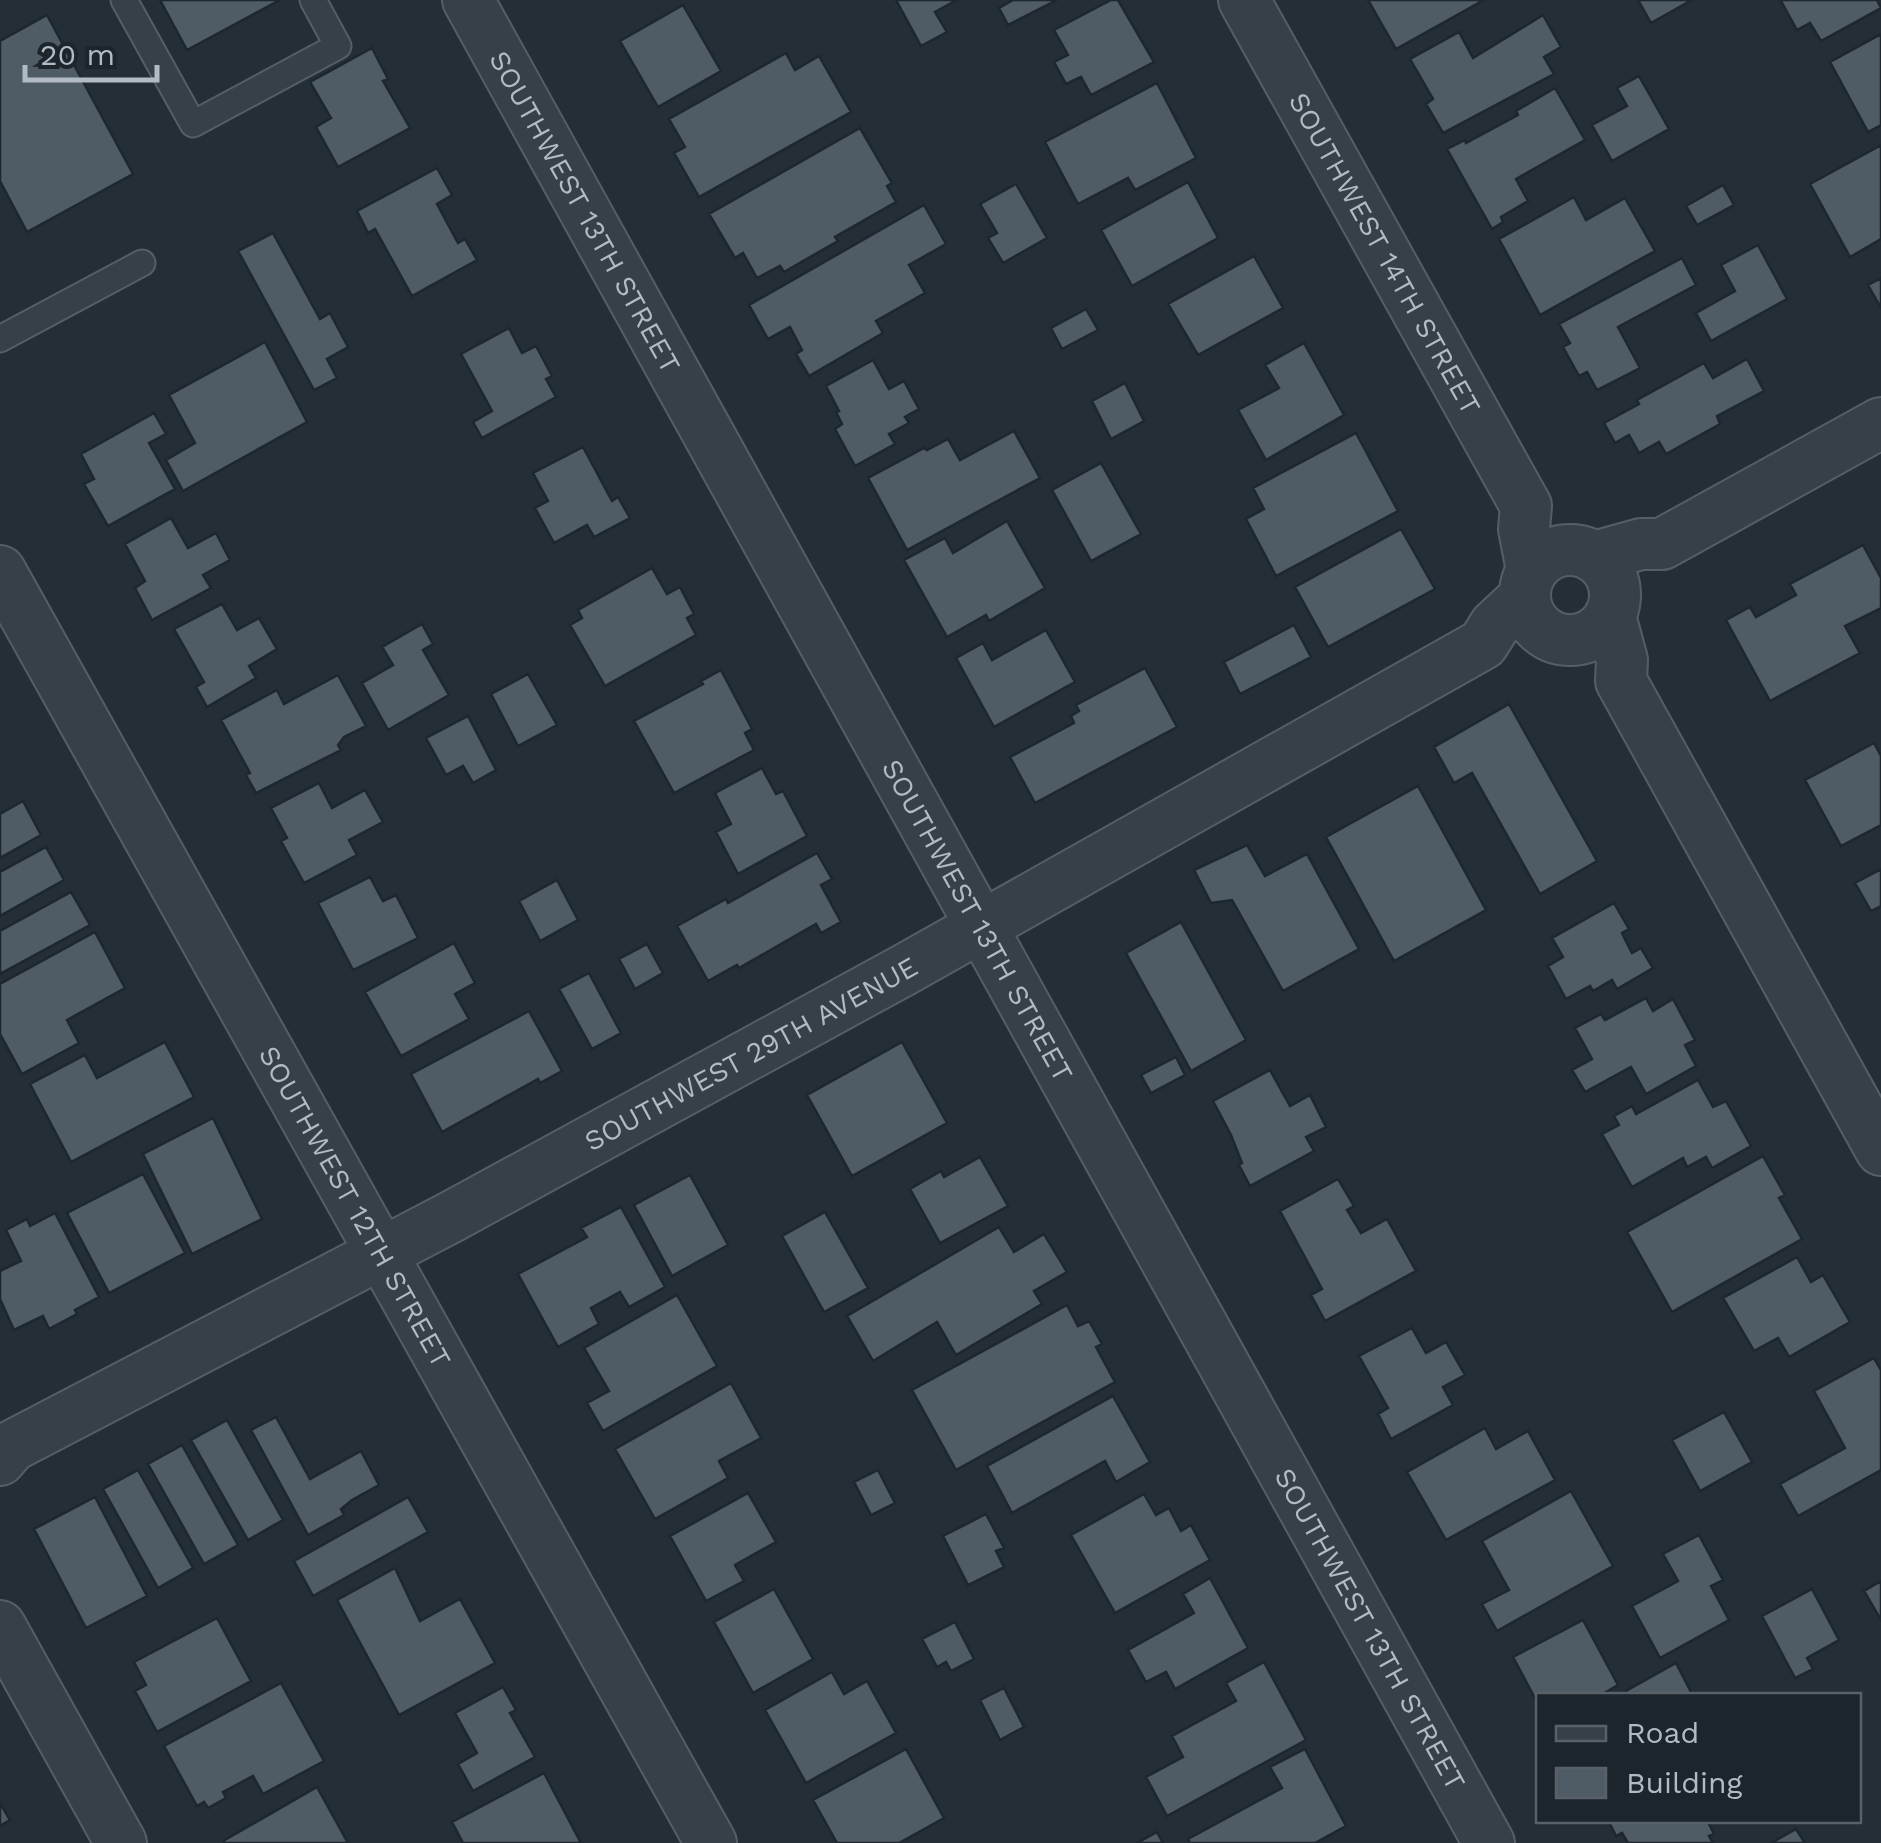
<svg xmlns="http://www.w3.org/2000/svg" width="1881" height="1843" font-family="'Work Sans',sans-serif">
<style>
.building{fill:#4f5b65;stroke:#1e272e;stroke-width:2.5}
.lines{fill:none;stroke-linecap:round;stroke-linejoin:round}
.service-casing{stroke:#555e65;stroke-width:29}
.minor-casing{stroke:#555e65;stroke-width:54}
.service{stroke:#374048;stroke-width:25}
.minor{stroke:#374048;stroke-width:50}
.labels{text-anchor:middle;stroke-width:10;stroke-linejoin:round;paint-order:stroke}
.street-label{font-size:28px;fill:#b2bbc4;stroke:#1c252c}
</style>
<rect width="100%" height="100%" fill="#232e37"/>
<path class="building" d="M160,0H280L187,50Z
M896,0H957L935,12L947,32L921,46Z
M1013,0H1057L1008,25L999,8Z
M1111,0H1118L1154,62L1091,95L1081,77L1066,84L1054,62L1068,55L1054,30Z
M1368,0H1484L1396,49Z
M1638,0H1692L1651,23Z
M1783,0H1877L1881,8L1821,41L1810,23L1797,30L1781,1Z
M683,5L721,71L658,107L620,41Z
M47,15L133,174L27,232L0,181V41Z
M1543,15L1561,47L1544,57L1554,74L1443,133L1426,104L1433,99L1410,59L1459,32L1473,58Z
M1881,34V125L1868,132L1830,62Z
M372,48L388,79L383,81L410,128L338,167L316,127L331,118L310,82Z
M786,53L795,70L819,56L851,112L699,197L674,153L685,147L669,119Z
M1639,76L1669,129L1612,161L1592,125L1627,106L1617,88Z
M1157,83L1196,158L1135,190L1128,178L1078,204L1045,142Z
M1555,88L1585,140L1516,179L1528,201L1501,217L1503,222L1492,229L1447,149L1465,140L1466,143L1518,115L1516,111Z
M860,128L892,183L887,186L896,202L835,237L838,241L784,272L780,266L757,278L743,253L735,258L709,214Z
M1881,145V239L1850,257L1810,184Z
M437,168L452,195L437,204L458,243L465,239L477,260L412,296L375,229L368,233L357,211Z
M1188,182L1218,238L1132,286L1101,230Z
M1016,184L1047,238L1003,263L988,238L997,233L980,204Z
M1723,185L1734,205L1697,225L1686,206Z
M1574,197L1586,220L1625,198L1655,251L1540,315L1499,239Z
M924,205L946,244L909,265L925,293L876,321L883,333L809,376L796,354L802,350L790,327L768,339L749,305Z
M273,233L320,319L330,313L348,347L327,359L337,378L314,390L238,251Z
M1758,245L1787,299L1711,341L1696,313L1735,291L1721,265Z
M1254,256L1283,308L1198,355L1168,304Z
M1682,258L1696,285L1618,327L1640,368L1597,390L1587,372L1579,376L1563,347L1570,343L1559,324Z
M1881,278V308L1868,285Z
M1086,309L1098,330L1062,349L1051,328Z
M509,328L522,353L536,346L552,376L546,379L556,397L482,438L473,422L492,411L461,354Z
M265,342L307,422L183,491L166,460L195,443L169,395Z
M1304,343L1344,415L1266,460L1238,410L1279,388L1265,365Z
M1747,359L1764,391L1717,416L1720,424L1666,454L1659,442L1639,453L1629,435L1615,443L1604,423L1639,404L1637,400L1704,363L1713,378Z
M873,360L889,389L904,381L919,409L905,417L909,423L889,434L895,444L855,466L835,429L842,424L836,412L839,411L826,386Z
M1125,383L1144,421L1111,439L1092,401Z
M154,413L166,434L149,443L175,489L108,526L84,484L94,479L81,454Z
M1014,431L1040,478L907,550L868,478L924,448L927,450L948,439L960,460Z
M1356,433L1398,511L1276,576L1246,519L1264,509L1253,488Z
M583,447L612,501L618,497L630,518L594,537L587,525L554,543L535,508L548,501L533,473Z
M1101,463L1141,534L1091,561L1052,490Z
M171,518L188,548L216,533L230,560L203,575L211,588L152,620L135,588L145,581L125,544Z
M1007,521L1045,588L989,621L986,615L947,637L904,560L945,538L953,553Z
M1401,529L1435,589L1328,647L1295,587Z
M1863,545L1881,578V608L1845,626L1860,653L1770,701L1726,620L1750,607L1756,617L1796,595L1790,584Z
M652,568L667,594L680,587L694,614L687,618L696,635L605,686L570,625L582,618L578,610Z
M222,604L237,630L259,618L277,649L249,666L256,678L207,707L196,687L204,682L174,629Z
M422,624L433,644L423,650L449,695L388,730L362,683L393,665L382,647Z
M1294,625L1311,657L1240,694L1224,662Z
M1046,630L1075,682L994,727L956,658L983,643L992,660Z
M1145,668L1177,727L1035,803L1010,757L1074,723L1071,716L1079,711L1076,705Z
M721,670L752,729L745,733L754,750L674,793L634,721L703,684L701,681Z
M528,674L557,725L518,746L491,694Z
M338,675L366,726L344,737L338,745L341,750L256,793L246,775L250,773L221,720L277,690L284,704Z
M1509,704L1597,861L1540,894L1472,773L1454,783L1434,747Z
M468,716L496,770L473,783L463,766L446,775L426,738Z
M1874,743L1881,756V825L1841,846L1805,780Z
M762,768L776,794L783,791L807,836L738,874L716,832L731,824L715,793Z
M319,783L332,808L365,790L383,822L349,840L357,855L304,883L281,841L287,838L271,808Z
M1418,786L1486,910L1394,961L1326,837Z
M23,801L41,835L0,858V814Z
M1247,845L1265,876L1307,854L1359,949L1283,991L1232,900L1211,903L1194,870Z
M46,847L64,880L0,916V872Z
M817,853L832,879L821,885L841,922L821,933L816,924L739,968L737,965L708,981L677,926L726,899L728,903Z
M1881,869V906L1871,911L1855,883Z
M370,877L383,901L396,895L418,938L353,970L318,903Z
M557,880L578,920L540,941L519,901Z
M71,892L90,925L0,974V931Z
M1614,903L1629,929L1622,933L1632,953L1641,948L1653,968L1617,989L1612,980L1593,991L1590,986L1566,999L1548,966L1563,957L1552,938Z
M1181,922L1246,1040L1191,1071L1126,953Z
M95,932L125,988L67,1020L79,1043L22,1074L0,1034V984Z
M454,943L475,983L455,994L469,1019L401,1056L365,992Z
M647,944L663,973L635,989L619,959Z
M589,973L621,1033L592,1049L559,989Z
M1646,998L1653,1011L1673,999L1695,1040L1685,1045L1696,1066L1646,1094L1631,1067L1585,1092L1572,1070L1592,1059L1575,1028L1601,1014L1605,1020Z
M529,1011L562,1071L540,1083L538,1079L442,1132L411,1074Z
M165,1042L194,1097L71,1162L30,1084L85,1055L97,1078Z
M902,1042L947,1123L852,1176L807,1095Z
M1176,1057L1185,1075L1151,1093L1141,1075Z
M1270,1070L1290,1106L1310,1095L1326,1127L1306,1137L1314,1151L1250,1186L1239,1165L1242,1163L1231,1135L1213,1101Z
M1698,1080L1713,1107L1726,1101L1751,1146L1712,1168L1706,1157L1687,1167L1683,1158L1632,1187L1602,1134L1619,1125L1614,1116L1632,1106L1636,1114Z
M213,1118L262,1219L192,1254L143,1154Z
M1763,1156L1785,1195L1779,1198L1802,1239L1672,1312L1627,1232Z
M980,1157L1008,1206L940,1243L910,1189L941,1171L944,1177Z
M143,1174L185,1253L109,1293L67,1213Z
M690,1175L728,1245L672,1276L634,1205Z
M1338,1179L1354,1206L1347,1210L1361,1233L1387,1219L1416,1271L1325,1321L1311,1295L1322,1289L1280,1211Z
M621,1207L665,1287L629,1307L620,1292L591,1308L599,1324L558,1347L518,1274L587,1237L581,1228Z
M825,1212L868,1288L824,1312L782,1236Z
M55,1213L99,1297L75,1310L77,1314L49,1329L43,1316L14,1330L0,1299V1271L21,1261L6,1230L27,1219L30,1226Z
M999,1227L1014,1252L1044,1234L1067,1272L1034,1291L1042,1304L956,1355L937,1322L873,1361L847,1316Z
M1797,1257L1811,1282L1823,1275L1850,1322L1789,1357L1778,1338L1754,1351L1723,1298Z
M677,1295L717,1366L603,1431L587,1403L609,1391L584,1348Z
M1067,1305L1078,1326L1089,1321L1102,1344L1096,1347L1115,1382L956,1470L912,1390Z
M1412,1328L1426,1353L1446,1342L1465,1375L1443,1387L1453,1405L1391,1439L1378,1414L1388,1408L1359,1356Z
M1874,1358L1881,1370V1470L1798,1516L1780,1484L1845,1448L1814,1391Z
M731,1383L761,1438L719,1461L728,1478L655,1519L615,1449Z
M1113,1396L1150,1462L1116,1482L1105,1461L1012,1513L987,1466Z
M1724,1412L1752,1462L1700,1491L1672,1440Z
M276,1417L310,1479L361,1451L379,1485L352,1500L341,1509L344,1515L308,1535L251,1430Z
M227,1420L283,1520L248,1540L191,1440Z
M1485,1428L1496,1449L1528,1431L1555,1480L1446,1540L1407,1472Z
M182,1445L238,1545L204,1564L148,1464Z
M138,1470L193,1568L158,1588L103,1489Z
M878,1470L895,1503L871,1515L854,1482Z
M1571,1491L1613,1566L1497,1631L1482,1604L1509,1590L1482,1541Z
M748,1493L776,1542L735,1565L744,1581L706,1601L670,1536Z
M1144,1494L1156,1515L1169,1508L1181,1531L1191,1525L1210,1560L1115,1613L1071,1535Z
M95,1497L147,1596L86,1628L34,1529Z
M408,1497L428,1532L313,1596L294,1561Z
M986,1514L1004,1548L996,1551L1004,1567L968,1585L943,1536Z
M1699,1535L1723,1580L1711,1586L1729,1620L1660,1658L1632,1606L1678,1581L1663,1554Z
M395,1568L420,1621L460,1599L495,1663L399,1715L337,1600Z
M1210,1578L1248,1648L1175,1689L1166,1672L1146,1682L1128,1650L1194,1613L1183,1594Z
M1881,1581V1620L1864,1591Z
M774,1589L813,1659L753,1693L714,1622Z
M1812,1589L1839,1640L1807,1658L1813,1669L1795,1678L1762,1616Z
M217,1618L251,1681L157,1732L135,1691L146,1685L134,1662Z
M1583,1620L1618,1685L1599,1696H1538V1704L1513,1657Z
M955,1622L974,1659L951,1671L946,1662L937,1667L922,1639Z
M1264,1662L1306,1740L1167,1816L1146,1777L1183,1757L1172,1736L1236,1701L1226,1683Z
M1676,1663L1693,1696H1617Z
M832,1672L844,1694L867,1681L896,1733L806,1783L765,1710Z
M281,1683L324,1761L263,1794L253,1776L223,1792L226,1798L208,1808L204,1802L197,1806L164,1746Z
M503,1687L516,1710L510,1713L535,1757L473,1791L458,1764L477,1753L455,1713Z
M1004,1688L1024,1727L1000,1740L980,1700Z
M906,1749L944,1818L899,1843H837L813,1800Z
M1305,1749L1346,1826L1315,1843H1190L1188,1839L1282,1788L1270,1767Z
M544,1773L581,1843H463L452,1822Z
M317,1787L348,1843H225L223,1841Z
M0,1803L10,1820L0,1826Z
M1608,1820H1707L1714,1834L1709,1836L1713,1843H1628L1622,1833L1616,1836Z
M1796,1829L1805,1843H1771Z
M1157,1832L1163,1843H1137Z"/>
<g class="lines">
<g class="service-casing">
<path id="service" d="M124,0L193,124L338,46L313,0
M0,339L142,263"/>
</g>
<g class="minor-casing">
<g id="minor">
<path id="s1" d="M468,0L1489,1843"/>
<path id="s2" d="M1244,0L1526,506L1524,529L1532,570"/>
<circle cx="1570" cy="595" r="45"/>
<path d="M1594,557L1641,544H1662L1881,423"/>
<path id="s3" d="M0,571L711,1843"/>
<path d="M1610,616L1622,660L1621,681L1881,1150"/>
<path id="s4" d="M0,1460L12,1446L451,1217L904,970L1483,644L1495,625L1525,597"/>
<path d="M0,1626L121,1843"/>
</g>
</g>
<use href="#service" class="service"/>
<use href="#minor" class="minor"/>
</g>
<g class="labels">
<g class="street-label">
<text dy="10" stroke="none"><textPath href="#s1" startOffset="242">SOUTHWEST 13TH STREET</textPath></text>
<text dy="10" stroke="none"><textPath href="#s2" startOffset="290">SOUTHWEST 14TH STREET</textPath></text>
<text dy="10" stroke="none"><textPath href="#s1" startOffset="1052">SOUTHWEST 13TH STREET</textPath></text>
<text dy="10" stroke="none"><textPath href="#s4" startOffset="855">SOUTHWEST 29TH AVENUE</textPath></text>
<text dy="10" stroke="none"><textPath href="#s3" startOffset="728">SOUTHWEST 12TH STREET</textPath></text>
<text dy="10" stroke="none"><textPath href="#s1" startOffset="1862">SOUTHWEST 13TH STREET</textPath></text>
</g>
</g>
<rect x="1536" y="1693" width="325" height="130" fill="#1c252c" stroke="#586169" stroke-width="2.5"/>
<rect x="1556" y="1726" width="50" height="15" fill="#374048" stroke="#586169" stroke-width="2.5"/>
<text x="1626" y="1743" font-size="30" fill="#b2bbc4">Road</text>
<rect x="1556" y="1768" width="50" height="30" fill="#4f5b65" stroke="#586169" stroke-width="2.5"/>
<text x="1626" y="1793" font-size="30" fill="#b2bbc4">Building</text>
<path d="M25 65v15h132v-15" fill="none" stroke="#b2bbc4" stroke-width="5"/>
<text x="40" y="65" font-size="30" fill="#b2bbc4" stroke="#1c252c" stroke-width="8" paint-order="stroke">20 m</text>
</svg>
